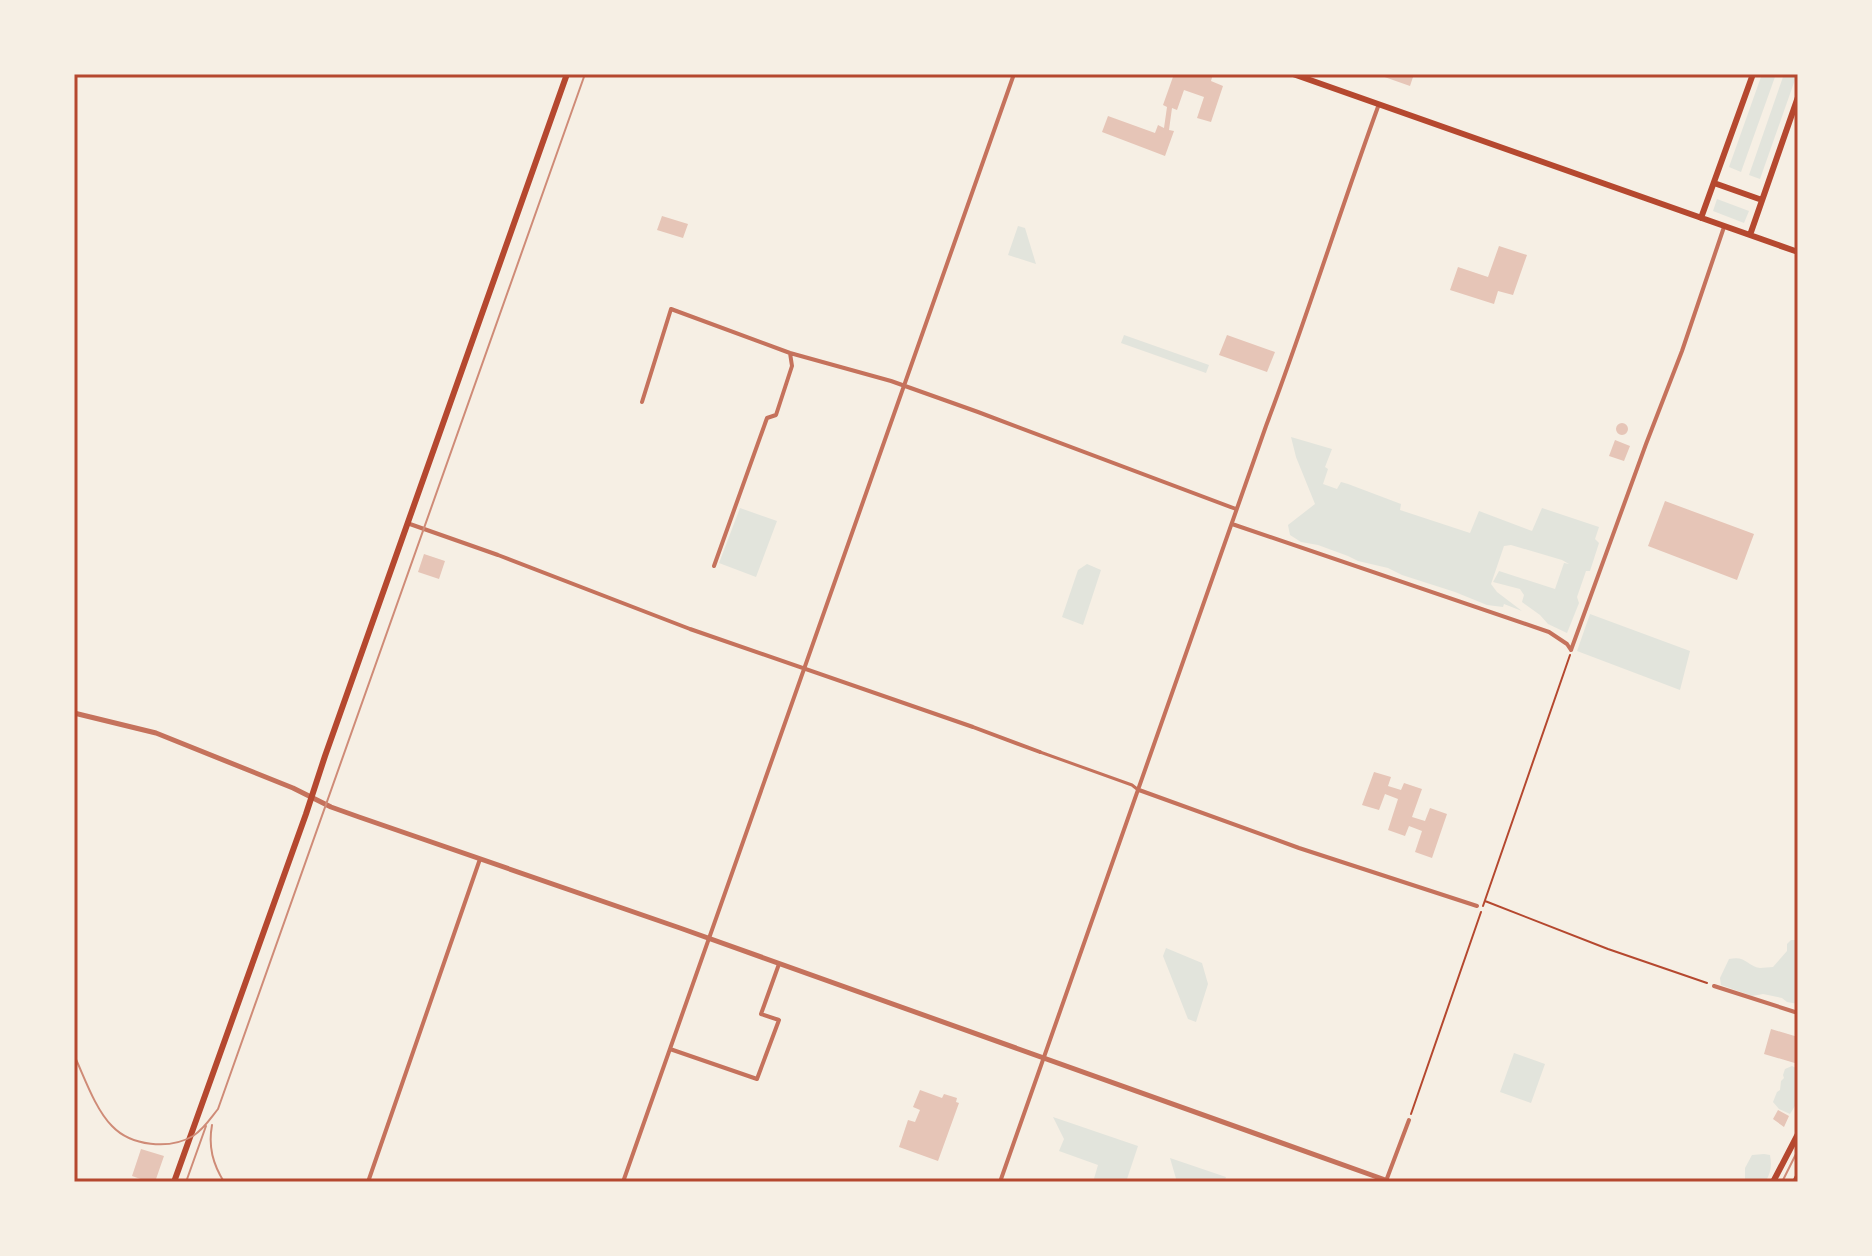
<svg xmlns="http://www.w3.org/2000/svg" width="1872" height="1256" font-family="'PT Sans Narrow',sans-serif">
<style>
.green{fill:#e2e4dc}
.building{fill:#e6c5b7}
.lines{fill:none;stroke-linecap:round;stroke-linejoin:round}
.path{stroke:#b5482f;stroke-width:2}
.pedestrian{stroke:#c5725c;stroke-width:3}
.minor{stroke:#c5725c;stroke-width:4}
.tertiary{stroke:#c5725c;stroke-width:5}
.secondary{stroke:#b5482f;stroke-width:6}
.primary{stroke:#b5482f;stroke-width:6}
.tram{stroke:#cf8b77;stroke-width:2}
.neatline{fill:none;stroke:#b5482f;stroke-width:3}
</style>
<rect width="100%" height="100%" fill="#f6efe4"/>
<path class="green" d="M1762,74H1776L1741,172L1729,167Z
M1784,74H1797L1760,179L1749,175Z
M1717,199L1749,211L1744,223L1713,211Z
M1018,226L1025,228L1036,264L1008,255Z
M1124,335L1209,365L1206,373L1121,343Z
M1291,437L1332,449L1325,467L1328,469L1323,484L1337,489L1341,482L1348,484L1401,504L1400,510L1470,533L1479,511L1532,531L1542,508L1599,527L1595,539L1599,543L1590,571H1586L1577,597L1579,603L1567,633L1548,624L1540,615L1522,602L1524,595L1520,589L1493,582L1499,571L1555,589L1564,563L1569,564L1562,560L1511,545L1504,546L1491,584L1497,592L1522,611L1504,604L1503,607L1487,605L1455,592L1402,575L1388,568L1358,561L1348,556L1318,545L1301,542L1290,535L1288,525L1315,504L1296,457Z
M740,508L777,521L756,577L719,563Z
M1087,564L1101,570L1083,625L1062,617L1078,570Z
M1590,614L1690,651L1680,690L1577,651Z
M1791,940H1798V1004L1787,1002L1782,998L1763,994L1752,996L1721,985L1720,978L1729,959C1746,955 1747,966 1760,968C1764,968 1769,967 1773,967L1787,951V944Z
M1166,948L1202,963L1208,984L1196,1022L1188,1019L1163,956Z
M1514,1053L1545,1064L1531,1103L1500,1092Z
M1792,1066L1798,1069V1101L1790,1114L1779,1109L1773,1102L1777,1092L1780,1090L1781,1081L1784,1078L1783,1075L1785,1069Z
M1053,1117L1138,1146L1126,1182H1093L1098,1165L1059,1151L1064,1139Z
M1764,1154L1770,1155C1772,1166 1771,1173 1765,1182H1745V1168L1752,1155Z
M1170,1158L1226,1177L1224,1182H1177Z"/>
<path class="building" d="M1174,74H1213L1211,81L1223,86L1211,122L1197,118L1204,97L1184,90L1177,110L1172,108L1169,130L1174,131L1165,156L1102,132L1108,116L1155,133L1158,125L1164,128L1167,107L1163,105Z
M1376,74H1414L1410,86Z
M662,216L688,224L683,238L657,230Z
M1499,246L1527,255L1513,295L1498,291L1494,304L1450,290L1458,267L1488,277Z
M1227,335L1275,352L1267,372L1219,355Z
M1616 429a6 6 0 1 1 12 0a6 6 0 1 1-12 0Z
M1615,440L1630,446L1624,461L1609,456Z
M1665,501L1754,534L1737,580L1648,546Z
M424,554L445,561L439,579L418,572Z
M1374,772L1391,777L1388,786L1401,790L1404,783L1422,789L1412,817L1425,821L1430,808L1447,814L1432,858L1415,852L1422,831L1409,826L1405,836L1388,830L1398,799L1385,794L1379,810L1362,805Z
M1771,1029L1798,1037V1064L1764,1054Z
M920,1090L942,1098L944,1094L957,1098L956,1102L959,1103L938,1161L899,1147L908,1120L915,1122L920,1110L913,1107Z
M1778,1110L1789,1116L1784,1127L1773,1119Z
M141,1149L164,1156L155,1182H149L132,1176Z"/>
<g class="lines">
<path class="path" d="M1485,901L1608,949L1707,983
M1483,906L1570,655
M1411,1114L1481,912"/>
<path class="pedestrian" d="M1040,752L1132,785L1137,789"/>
<path class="minor" d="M642,402L671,309L790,353L891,381L978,412L1236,509
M407,523L498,555L690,629L973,727L1040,752
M1232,524L1549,632L1567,644L1571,650
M714,566L767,418L776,415L792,366L790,353
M1571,650L1646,444L1682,351L1724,227
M1139,790L1299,848L1477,906
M1714,986L1798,1013
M670,1049L757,1079L779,1020L761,1014L779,964
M1386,1181L1409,1120
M368,1182L480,859
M623,1182L1014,74
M1000,1182L1266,426C1306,320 1340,211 1379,104"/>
<path class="tertiary" d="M74,713L156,733L293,788L331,807L359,817L680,928L1391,1182"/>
<path class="secondary" d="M174,1182L306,814L325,756L567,74
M1773,1182L1798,1134
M1795,1182L1798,1176"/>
<path class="primary" d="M1293,74L1798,252
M1714,183L1762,200
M1701,218L1753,74
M1750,235L1798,97"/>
<path class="tram" d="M74,1055C84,1076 95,1109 112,1126C131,1146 169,1150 193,1136C204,1129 210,1119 218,1109L585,74
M212,1125C208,1147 213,1164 224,1182
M186,1182L206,1126
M1782,1182L1798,1150"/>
</g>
<rect width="1872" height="1256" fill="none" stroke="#f6efe4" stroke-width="152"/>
<rect x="76" y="76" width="1720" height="1104" class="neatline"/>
</svg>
